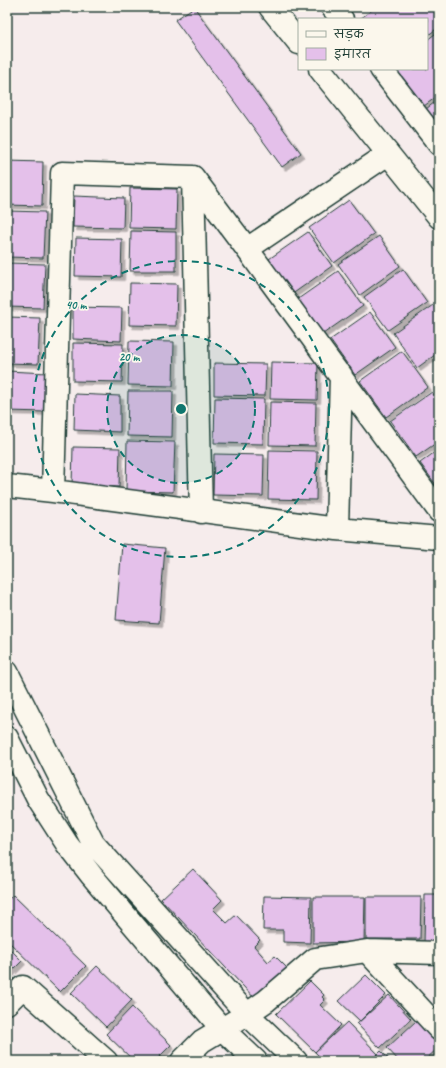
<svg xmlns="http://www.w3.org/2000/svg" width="446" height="1068" font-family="Caveat,'Playpen Sans Deva',sans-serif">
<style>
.building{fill:#e4c0ea;stroke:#1f3d34;filter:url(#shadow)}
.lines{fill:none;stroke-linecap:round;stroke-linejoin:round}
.minor-casing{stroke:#1f3d34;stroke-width:25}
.tertiary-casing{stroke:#1f3d34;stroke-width:25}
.minor{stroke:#fbf7ec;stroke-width:22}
.tertiary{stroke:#fbf7ec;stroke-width:22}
.ring{fill:none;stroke:#0f766e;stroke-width:2;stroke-dasharray:7 5}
.centre{fill:#0f766e;stroke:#fbf7ec;stroke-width:2}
.ring-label{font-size:12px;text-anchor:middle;font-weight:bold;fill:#0f766e;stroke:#fbf7ec;stroke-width:3.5;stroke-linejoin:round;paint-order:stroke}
</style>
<defs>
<filter id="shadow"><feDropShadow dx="3.5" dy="3.5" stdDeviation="0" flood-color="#0004"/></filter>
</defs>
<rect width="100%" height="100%" fill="#f6ecec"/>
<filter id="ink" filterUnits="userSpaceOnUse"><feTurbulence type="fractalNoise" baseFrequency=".025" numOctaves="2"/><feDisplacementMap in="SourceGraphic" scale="8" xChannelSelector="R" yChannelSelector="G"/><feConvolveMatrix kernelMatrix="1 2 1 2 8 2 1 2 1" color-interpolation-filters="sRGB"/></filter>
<g filter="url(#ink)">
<path class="building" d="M194,7L301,153L282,167L175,20Z
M376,7H435L439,13V27L427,36V19H360Z
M439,31V95L424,106L396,69H427V40Z
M439,99V125L426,109Z
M7,161L43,162L42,206L7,205Z
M130,188L177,189L176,229L129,228Z
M74,196L124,198L123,228L73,227Z
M349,200L374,234L334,263L309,228Z
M7,211L45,212L43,258L7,257Z
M131,231L176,232V271H130Z
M308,232L332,266L291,295L266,261Z
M379,236L400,266L360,295L338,264Z
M76,238L122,239L121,277L75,276Z
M7,263L45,264L43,308L7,307Z
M403,269L427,303L388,330L364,297Z
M338,271L363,306L323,334L298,299Z
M130,283L177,284L176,326L129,325Z
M433,305L439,313V352L417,368L393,333Z
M73,307L122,308L121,341L73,339Z
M370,312L395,347L355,375L330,340Z
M7,317L40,318L38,364L7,363Z
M129,341L174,342L173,386L128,385Z
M73,343L123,344L122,382L73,381Z
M402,351L428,387L386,417L360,381Z
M271,362L318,363L317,400L270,399Z
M214,363L266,364L265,396L214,395Z
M7,371L47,373L46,412L7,411Z
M128,391H173L172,437L127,436Z
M432,392L439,402V441L416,457L390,421Z
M75,394L120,396V432L74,430Z
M215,398L264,399L263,444L214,443Z
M270,402L316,403L315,446L269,445Z
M127,441L175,442L173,492L126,491Z
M73,447L120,448L119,487L72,485Z
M439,449V489L420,463Z
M269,450L317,451L316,500L268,499Z
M214,454L264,455L263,496L213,495Z
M122,544L165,548L159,623L116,620Z
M193,869L222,900L213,909L227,923L236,915L260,940L254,946L268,962L275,956L290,971L258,1002L161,899Z
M13,895L86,966L60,992L7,940V901Z
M425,895H439V945L424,944Z
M264,896L311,897L310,943L283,942V930H263Z
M313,897H365L364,942L313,943Z
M366,897H421L420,939H366Z
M7,946L22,961L7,976Z
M97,966L132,1000L106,1027L71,993Z
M366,975L386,995L360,1021L339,1001Z
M310,981L324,995L322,997L325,1000L320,1005L341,1025L315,1052L276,1014Z
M389,995L411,1019L380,1048L357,1024Z
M132,1007L171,1045L155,1061H134L106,1034Z
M416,1021L439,1045V1047L424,1061H399L387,1048Z
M347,1022L378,1054L370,1061H324L315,1052Z
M381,1051L391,1061H371Z"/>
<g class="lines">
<g class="minor-casing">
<path id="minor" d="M193,177L201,512
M247,249L388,154
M7,486L53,491
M439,511L247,249L193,177L62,173L53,491L337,529L439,538
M337,529L341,375
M367,951L439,1029
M7,1003L23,987L106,1061
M182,1061L202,1041L247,1014L266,1001L315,959L367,951L439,953"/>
</g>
<g class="tertiary-casing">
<path id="tertiary" d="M270,7L299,43
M332,7L342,19
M320,69L439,217
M381,69L439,144
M7,672L93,843L247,1014L296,1061
M7,738L38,799L67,844L92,876L222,1029L256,1061"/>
</g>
<use href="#minor" class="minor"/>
<use href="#tertiary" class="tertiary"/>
</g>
</g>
<circle cx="181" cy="409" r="74" fill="#0f766e" fill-opacity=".12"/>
<g class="ring">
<circle cx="181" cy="409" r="74"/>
<circle cx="181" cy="409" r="148"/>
</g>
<circle cx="181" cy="409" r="6" class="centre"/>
<g class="ring-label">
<text x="76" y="309">40 m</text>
<text x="129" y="361">20 m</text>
</g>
<rect width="446" height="1068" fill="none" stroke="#fbf7ec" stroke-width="24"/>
<rect x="12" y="12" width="422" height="1044" fill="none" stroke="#1f3d34" stroke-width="1.5" filter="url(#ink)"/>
<rect x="298" y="18" width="130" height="52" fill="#fbf7ec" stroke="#a3ada2"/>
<rect x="306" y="31" width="20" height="6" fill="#fbf7ec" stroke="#a3ada2"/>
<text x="334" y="38" font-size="12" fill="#1f3d34">सड़क</text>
<rect x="306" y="48" width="20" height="12" fill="#e4c0ea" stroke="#a3ada2"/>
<text x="334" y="58" font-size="12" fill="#1f3d34">इमारत</text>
</svg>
